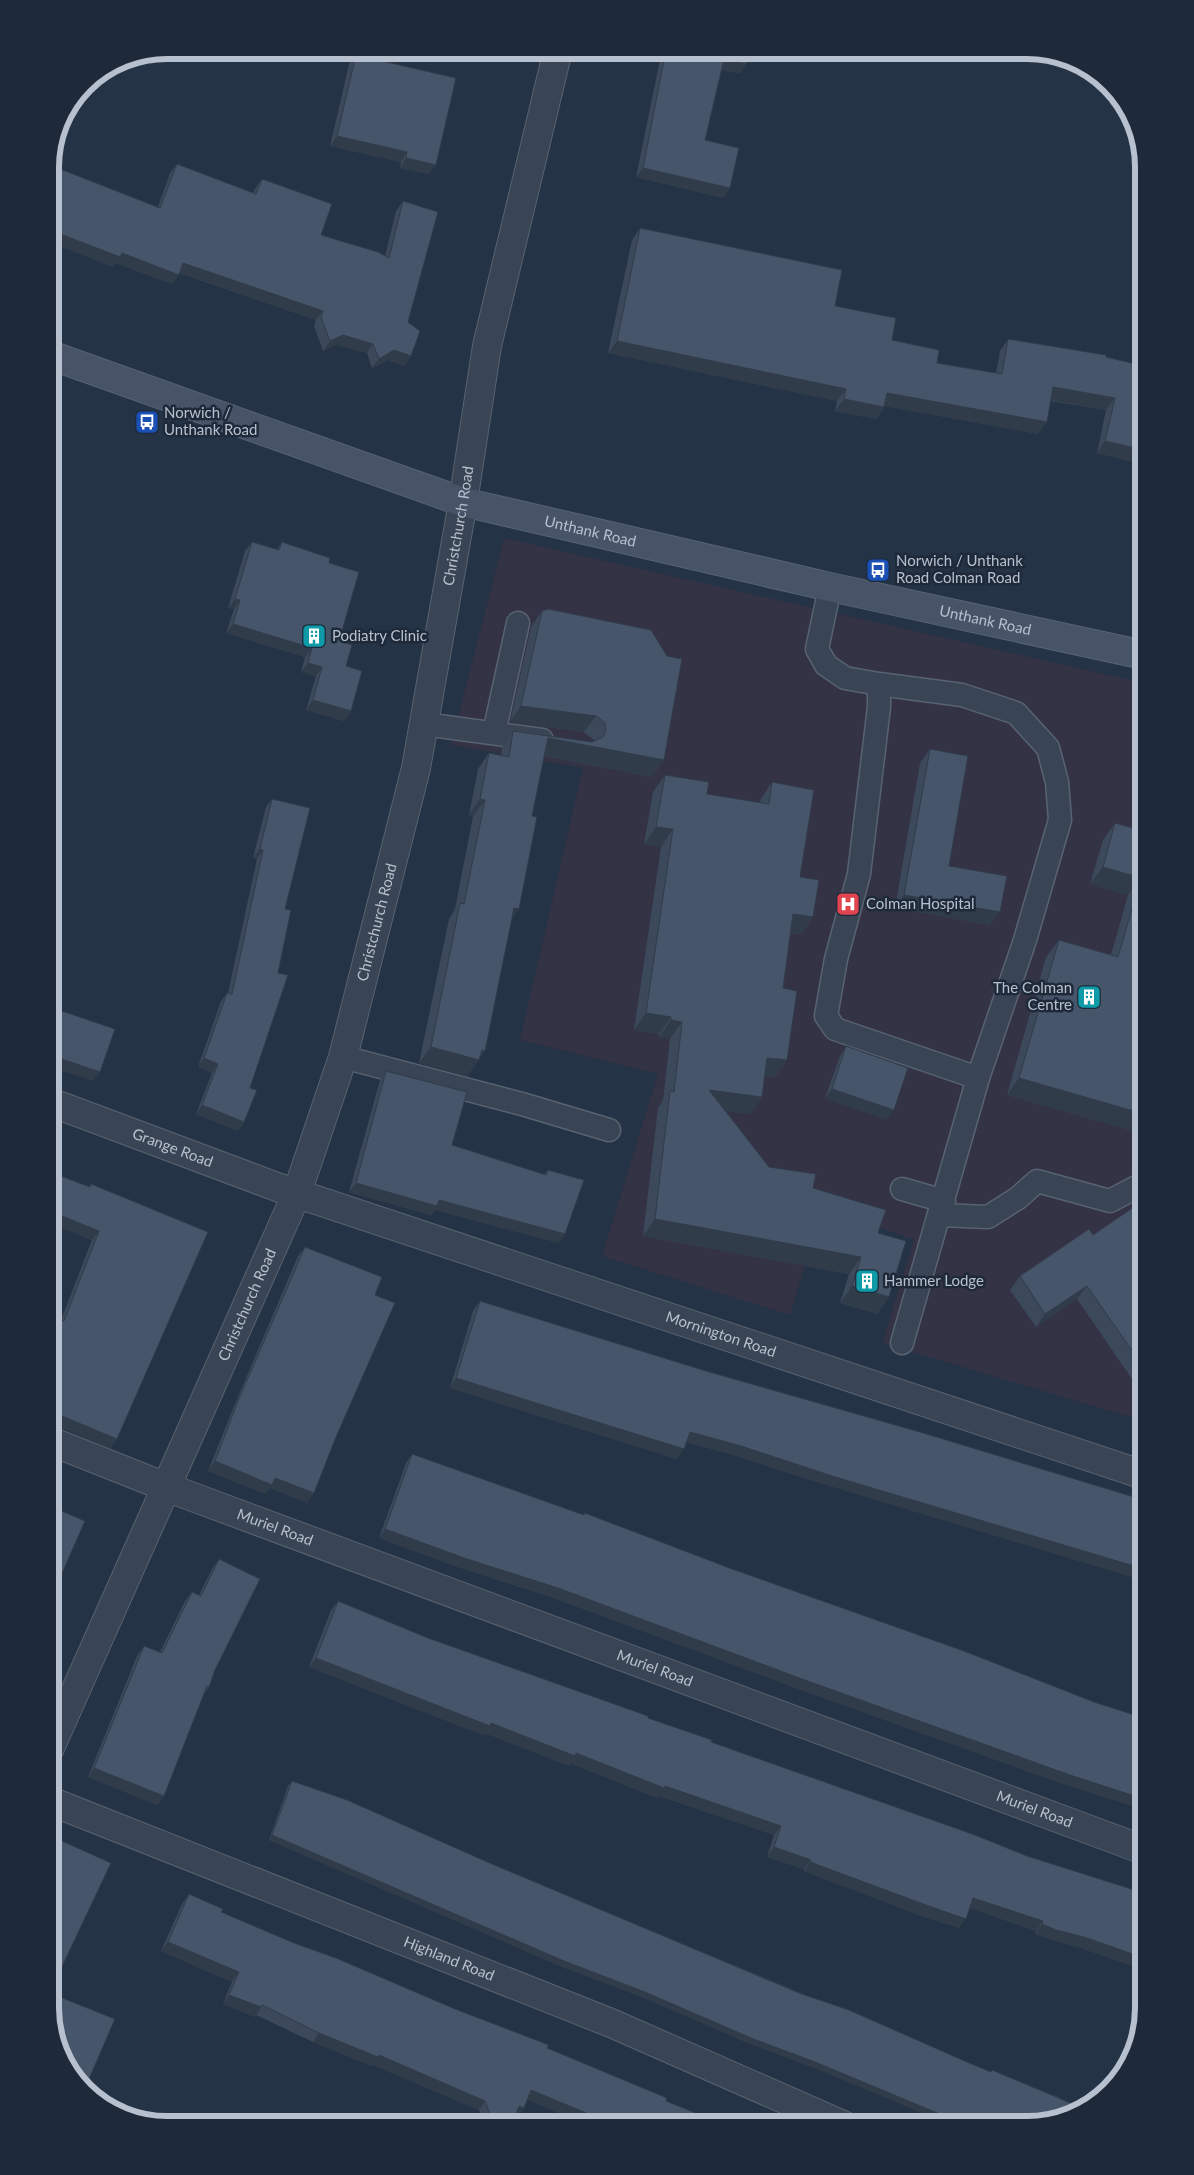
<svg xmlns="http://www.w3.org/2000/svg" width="1194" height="2175" font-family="Lato,sans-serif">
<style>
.medical{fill:#343245}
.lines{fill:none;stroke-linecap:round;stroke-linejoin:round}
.lane-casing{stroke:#586372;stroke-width:25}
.street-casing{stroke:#586372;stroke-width:30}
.secondary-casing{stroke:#586372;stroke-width:30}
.lane{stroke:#394554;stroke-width:22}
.street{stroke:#394554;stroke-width:28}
.secondary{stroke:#475468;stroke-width:28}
.wall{fill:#3c495b}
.shaded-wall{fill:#313c4a}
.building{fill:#46556a;stroke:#313c4a}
.labels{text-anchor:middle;stroke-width:5;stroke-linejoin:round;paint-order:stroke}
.poi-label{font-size:15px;fill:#b7c0ce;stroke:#1e2a3a;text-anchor:start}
.street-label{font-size:15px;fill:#b7c0ce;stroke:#1e2a3a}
.rim{fill:none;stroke:#b7c0ce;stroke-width:6}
</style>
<rect width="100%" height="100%" fill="#243345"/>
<path class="medical" d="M504,538L1144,683V1421L882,1343L914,1240L823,1207L790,1315L602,1256L658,1074L520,1040L583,768L451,745Z"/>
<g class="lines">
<g class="lane-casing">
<path id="lane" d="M830,587L817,649L826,665L845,678L879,684V707L859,874L836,959L826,1016L835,1029L978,1078L902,1343
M879,684L962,695L1016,713L1048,748L1057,782L1060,820L1025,940L978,1078
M424,724L542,740
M494,733L518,623
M343,1057L522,1104L609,1130
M902,1189L944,1201
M940,1215L988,1217L1018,1198L1037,1181L1110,1201L1144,1183"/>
</g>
<g class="street-casing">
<g id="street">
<path id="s1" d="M50,1102L277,1187L1144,1475"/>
<path id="s2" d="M50,1441L166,1487L1144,1850"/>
<path id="s3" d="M50,1748L297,1193L343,1057L416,768L463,502L487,346L558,50"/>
<path id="s4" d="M50,1801L611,2023L843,2125"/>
</g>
</g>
<g class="secondary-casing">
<g id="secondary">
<path id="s5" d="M50,355L463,502L830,587L1144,655"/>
</g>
</g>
<use href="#lane" class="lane"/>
<use href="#street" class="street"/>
<use href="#secondary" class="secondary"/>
</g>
<path class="wall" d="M662,50H749L746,64L740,73L722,70L705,140L730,188L723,198L636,177Z
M356,55L429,174L400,168L401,162L330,146L349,64Z
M177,164L253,193L255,189L262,179L321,235L385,256L396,211L403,201L408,322L411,356L404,366L388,360L372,368L367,353L336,345L323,351L314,326L316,320L179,273L172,284L116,263L113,267L50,242V165L158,207L170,173Z
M640,228L835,306L892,340L937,363L996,373L1000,351L1008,339L1106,357L1144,366V461L1142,464L1097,453L1106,410L1050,401L1038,434L885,406L876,419L835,411L837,401L608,353L632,240Z
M252,542L277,549L282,542L329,563L339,641L346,666L351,711L344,721L306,710L316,676L301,672L305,657L226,633L234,609L228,608L245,551Z
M542,611L664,760L652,777L544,756L485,1051L467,1076L419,1063L449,919L455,909L473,816L469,815L478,769L489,753L501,755L502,748L513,731L592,742L594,741V740L584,732L510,722L531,627Z
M930,749L949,866L990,925L895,908L920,763Z
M665,775L707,794L760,803L761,799L772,782L800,877L813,917L801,934L790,933L783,988L787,1060L775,1077L765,1076L762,1097L750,1114L726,1111L769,1167L813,1188L878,1233L889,1297L877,1314L840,1303L849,1274L643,1236L658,1108L663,1100L670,1039L659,1037V1034L634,1030L661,847L644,844L653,792Z
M272,799L285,909L250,1088L244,1122L238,1131L196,1114L212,1073L198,1067L221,1001L227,993H228L257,859L253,858L266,807Z
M1115,823L1144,831V1134L1007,1095L1046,957L1059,940L1111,955L1128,895L1090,884L1103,840Z
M846,1046L887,1120L825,1098L840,1056Z
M386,1071L452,1145L544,1174L548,1170L559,1243L435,1210L431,1215L349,1192L380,1080Z
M50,1172L89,1187L91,1184L208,1232L117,1439L110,1448L50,1423V1326L56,1318L61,1320L92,1240L50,1223Z
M1089,1229L1144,1371L1132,1379L1077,1299L1036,1327L1010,1290L1020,1276Z
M305,1247L375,1295L336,1437L307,1503L270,1488L265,1494L208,1471L232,1411L298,1256Z
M480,1301L826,1485L734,1455L686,1442L684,1449L677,1459L450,1388L473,1311Z
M412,1454L583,1515L585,1513L1063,1784L796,1688L551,1597L461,1568L379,1538L406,1463Z
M219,1559L215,1670L209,1687L204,1694L164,1796L157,1805L88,1777L137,1656L144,1646L160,1652L185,1601L192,1592L199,1595L212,1569Z
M338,1601L428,1638L648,1718L711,1742L975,1835L1077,1947L1050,1939L1035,1934L1036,1931L970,1908L959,1928L919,1915L804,1871V1869L767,1857L774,1835L659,1796L657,1798L570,1763L569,1766L485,1733L483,1735L309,1667L331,1610Z
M292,1781L967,2062L990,2072L992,2070L1063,2099L812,2067L748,2043L642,1997L560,1966L269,1840L288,1786Z
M62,1841L59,1973L52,1983L50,1982V1862L55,1850Z
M189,1894L221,1912L527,2100L524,2108L518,2117L515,2116L512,2125H484L479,2110L373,2065L372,2066L313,2042L256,2015L255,2017L223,2004L232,1982L161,1951L182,1904Z"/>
<path class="shaded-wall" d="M724,59L746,64L740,73L717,69Z
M337,136L407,152L401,162L330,146Z
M406,158L436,165L429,174L400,168Z
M643,168L730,188L723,198L636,177Z
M50,230L122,253L179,275L172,284L116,263L113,267L50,242Z
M183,263L323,311L316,320L177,272Z
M343,335L373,344L367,353L336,345L323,351L330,341Z
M617,341L846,389L837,401L608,353Z
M394,350L411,356L404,366L388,360L372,368L379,359Z
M1053,387L1115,398L1106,410L1044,399Z
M887,393L1047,422L1038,434L879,405Z
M844,399L884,407L876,419L835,411Z
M1105,441L1144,450V461L1142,464L1097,453Z
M235,599L240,600L234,609L228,608Z
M233,624L312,648L305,657L226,633Z
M308,663L322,667L316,676L301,672Z
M313,700L351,711L344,721L306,710Z
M521,706L596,716L584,732L510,722Z
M548,738L664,760L652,777L536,754Z
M50,763L59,767L53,776L50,775Z
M480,799L485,800L473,816L469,815Z
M656,827L673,829L661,847L644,844Z
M260,849L263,850L257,859L253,858Z
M1103,867L1141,878L1128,895L1090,884Z
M904,895L1000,912L990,925L895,908Z
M514,908L519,909L507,925Z
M793,914L813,917L801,934L781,931Z
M646,1013L671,1017L659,1034L634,1030Z
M671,1020L682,1022L670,1039L659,1037Z
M431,1047L482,1050L485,1051L467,1076L419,1063Z
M50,1055L100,1072L93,1081L50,1067Z
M204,1058L218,1064L212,1073L198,1067Z
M767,1058L787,1060L775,1077L755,1075Z
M1019,1078L1144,1114V1134L1007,1095Z
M832,1089L894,1110L887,1120L825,1098Z
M709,1090L762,1097L750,1114L697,1107Z
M202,1105L244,1122L238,1131L196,1114Z
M356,1183L439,1200L565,1234L559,1243L435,1210L431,1215L349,1192Z
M50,1211L99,1231L92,1240L50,1223Z
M655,1219L861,1257L849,1274L643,1236Z
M852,1286L889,1297L877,1314L840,1303Z
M1087,1286L1077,1299L1036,1327L1045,1314Z
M1144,1364V1371L1132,1379L1142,1365Z
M456,1378L684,1449L677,1459L450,1388Z
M50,1411L117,1439L110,1448L50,1423Z
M690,1432L741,1446L1144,1569V1581L826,1485L734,1455L683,1441Z
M215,1461L275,1478L314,1493L307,1503L270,1488L265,1494L208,1471Z
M385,1529L558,1588L1144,1799V1810L1063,1784L796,1688L551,1597L461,1568L379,1538Z
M316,1658L665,1786L781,1826L774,1835L659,1796L657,1798L570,1763L569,1766L485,1733L483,1735L309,1667Z
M94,1768L164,1796L157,1805L88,1777Z
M272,1835L645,1992L815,2062L966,2125H950L812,2067L748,2043L642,1997L560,1966L269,1840Z
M774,1847L811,1860L804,1869L767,1857Z
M810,1862L966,1919L959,1928L919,1915L804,1871Z
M973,1898L1043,1921L1036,1931L966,1907Z
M1042,1924L1084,1937L1144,1958V1970L1077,1947L1050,1939L1035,1934Z
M168,1942L239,1972L232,1982L161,1951Z
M50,1970L59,1973L52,1983L50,1982Z
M229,1995L261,2007L255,2017L223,2004Z
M319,2033L379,2055L485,2101L479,2110L373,2065L372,2066L313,2042Z
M531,2090L615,2125H586L525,2099Z
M519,2106L524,2108L518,2117L513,2115Z"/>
<path class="building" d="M666,50H749L746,64L724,59L705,140L739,148L730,188L643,168Z
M356,55L456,78L436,165L406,158L407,152L337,136Z
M177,164L256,194L262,179L332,204L321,235L378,252L389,258L403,201L438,212L408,322L420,331L411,356L394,350L379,359L373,344L343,335L330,341L321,317L323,311L183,263L179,275L122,253L120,257L50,230V165L160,208Z
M640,228L842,270L835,306L896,318L892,340L939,350L937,363L1002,374L1008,339L1106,355V357L1144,366V450L1105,441L1115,398L1053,387L1047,422L887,393L884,407L844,399L846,389L617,341Z
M50,471L56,473L50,491Z
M252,542L279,550L282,542L330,558L329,563L359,572L339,641L352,645L346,666L362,671L351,711L313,700L322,667L308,663L312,648L233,624L240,600L235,599Z
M548,609L651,630L667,656L682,659L664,760L548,738L532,816L537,817L519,909L514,908L485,1051L482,1050L479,1060L431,1047L460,903L464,904L485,800L480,799L489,753L509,757L513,731L592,742L603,737L606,731L605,723L596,716L521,706L542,611Z
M930,749L968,756L949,866L1007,876L1000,912L904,895Z
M50,756L59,767L50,763Z
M665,775L709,782L707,794L769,804L772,782L814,790L800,877L819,880L813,917L793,914L783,988L797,991L787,1060L767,1058L762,1097L709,1090L769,1167L816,1174L813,1188L886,1210L878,1233L906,1241L889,1297L852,1286L861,1257L655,1219L670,1091L674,1092L682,1022L671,1020V1017L646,1013L673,829L656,827Z
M272,799L310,808L285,909L291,910L278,973L288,975L250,1088L257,1090L244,1122L202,1105L218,1064L204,1058L227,993L232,994L263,850L260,849Z
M1115,823L1144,831V1114L1019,1078L1059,940L1118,957L1141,878L1103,867Z
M50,1007L115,1029L100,1072L50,1055Z
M846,1046L908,1068L894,1110L832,1089Z
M386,1071L467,1092L452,1145L546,1175L548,1170L584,1180L565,1234L439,1200L437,1206L356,1183Z
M50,1172L90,1187L91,1184L208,1232L117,1439L50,1411V1333L56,1318L64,1321L99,1231L50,1211Z
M1144,1200V1364L1142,1365L1087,1286L1045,1314L1020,1276L1089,1229L1093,1235Z
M305,1247L382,1277L375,1295L395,1303L336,1437L314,1493L275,1478L272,1485L215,1461L238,1401Z
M480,1301L706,1371L920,1432L1144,1500V1569L832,1476L741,1446L690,1432L684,1449L456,1378Z
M412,1454L584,1515L585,1513L732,1569L964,1651L1094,1702L1144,1718V1799L1070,1775L802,1679L558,1588L467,1559L385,1529Z
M50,1506L85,1521L50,1601Z
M219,1559L260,1579L215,1670L209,1687L207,1686L164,1796L94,1768L144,1646L162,1653L192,1592L201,1596Z
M338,1601L428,1638L648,1716V1718L712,1740L711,1742L975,1835L1027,1856L1144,1893V1958L1084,1937L1056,1930L1042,1924L1043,1921L973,1898L966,1919L926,1905L810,1862L811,1860L774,1847L781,1826L665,1786L664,1788L576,1753L575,1756L491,1723L490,1726L316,1658Z
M292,1781L347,1800L492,1864L799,1993L849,2010L967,2062L991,2072L992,2070L1082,2108L1072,2116L1028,2125H966L815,2062L751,2038L645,1992L564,1961L272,1835Z
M62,1841L111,1863L59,1973L50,1970V1867Z
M189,1894L223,1909L221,1912L294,1943L336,1958L455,2009L549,2045L547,2048L667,2098L666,2101L725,2125H615L531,2090L524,2108L519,2106L512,2125H494L485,2101L379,2055L378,2057L319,2033L262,2005L261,2007L229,1995L239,1972L168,1942Z
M50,1993L115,2019L86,2086L59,2053L50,2009Z"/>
<defs>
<g id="bus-square" transform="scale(1.25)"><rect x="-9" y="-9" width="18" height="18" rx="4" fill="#1a4fb4" stroke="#1e2a3a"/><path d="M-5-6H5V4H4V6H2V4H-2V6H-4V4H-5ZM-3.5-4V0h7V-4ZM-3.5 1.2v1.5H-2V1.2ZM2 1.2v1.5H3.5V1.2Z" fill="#fff"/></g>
<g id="building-square" transform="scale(1.25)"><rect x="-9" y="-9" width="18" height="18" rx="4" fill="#0f9aa8" stroke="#1e2a3a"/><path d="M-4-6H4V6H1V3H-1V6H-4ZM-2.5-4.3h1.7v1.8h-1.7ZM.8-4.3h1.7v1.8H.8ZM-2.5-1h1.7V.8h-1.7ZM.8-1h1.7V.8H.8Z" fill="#fff"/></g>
<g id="hospital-square" transform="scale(1.25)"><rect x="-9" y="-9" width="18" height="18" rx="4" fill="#e0444e" stroke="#1e2a3a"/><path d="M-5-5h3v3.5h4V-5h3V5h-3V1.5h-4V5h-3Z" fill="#fff"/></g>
</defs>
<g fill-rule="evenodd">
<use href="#bus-square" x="147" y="422"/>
<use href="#bus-square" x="878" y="570"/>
<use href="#building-square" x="314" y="636"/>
<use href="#hospital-square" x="848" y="904"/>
<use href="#building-square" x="1089" y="997"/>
<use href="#building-square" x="867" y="1281"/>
</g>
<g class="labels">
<g class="poi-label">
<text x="164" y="418">Norwich /<tspan x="164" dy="17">Unthank Road</tspan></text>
<text x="896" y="566">Norwich / Unthank<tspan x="896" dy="17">Road Colman Road</tspan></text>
<text x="332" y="641">Podiatry Clinic</text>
<text x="866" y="909">Colman Hospital</text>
<text x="1072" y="993" text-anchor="end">The Colman<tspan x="1072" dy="17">Centre</tspan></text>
<text x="884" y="1286">Hammer Lodge</text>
</g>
<g class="street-label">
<text dy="5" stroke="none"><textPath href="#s3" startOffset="1295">Christchurch Road</textPath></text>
<text dy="5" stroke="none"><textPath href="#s5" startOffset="569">Unthank Road</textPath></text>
<text dy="5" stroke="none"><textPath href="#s5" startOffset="974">Unthank Road</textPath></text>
<text dy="5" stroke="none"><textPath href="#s3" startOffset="890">Christchurch Road</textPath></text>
<text dy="5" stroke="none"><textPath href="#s1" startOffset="131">Grange Road</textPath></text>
<text dy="5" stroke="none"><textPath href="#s3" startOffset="485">Christchurch Road</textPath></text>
<text dy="5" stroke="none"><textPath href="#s1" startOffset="710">Mornington Road</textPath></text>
<text dy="5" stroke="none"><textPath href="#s2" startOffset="241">Muriel Road</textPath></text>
<text dy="5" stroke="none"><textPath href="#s2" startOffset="646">Muriel Road</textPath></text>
<text dy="5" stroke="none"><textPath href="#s2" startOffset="1051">Muriel Road</textPath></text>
<text dy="5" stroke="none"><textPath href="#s4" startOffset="429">Highland Road</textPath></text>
</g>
</g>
<path d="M0 0H1194V2175H0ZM167 59H1027A108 108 0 0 1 1135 167V2008A108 108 0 0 1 1027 2116H167A108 108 0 0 1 59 2008V167A108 108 0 0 1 167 59Z" fill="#1e2a3a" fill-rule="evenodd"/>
<path class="rim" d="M167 59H1027A108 108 0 0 1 1135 167V2008A108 108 0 0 1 1027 2116H167A108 108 0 0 1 59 2008V167A108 108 0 0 1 167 59Z"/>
</svg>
